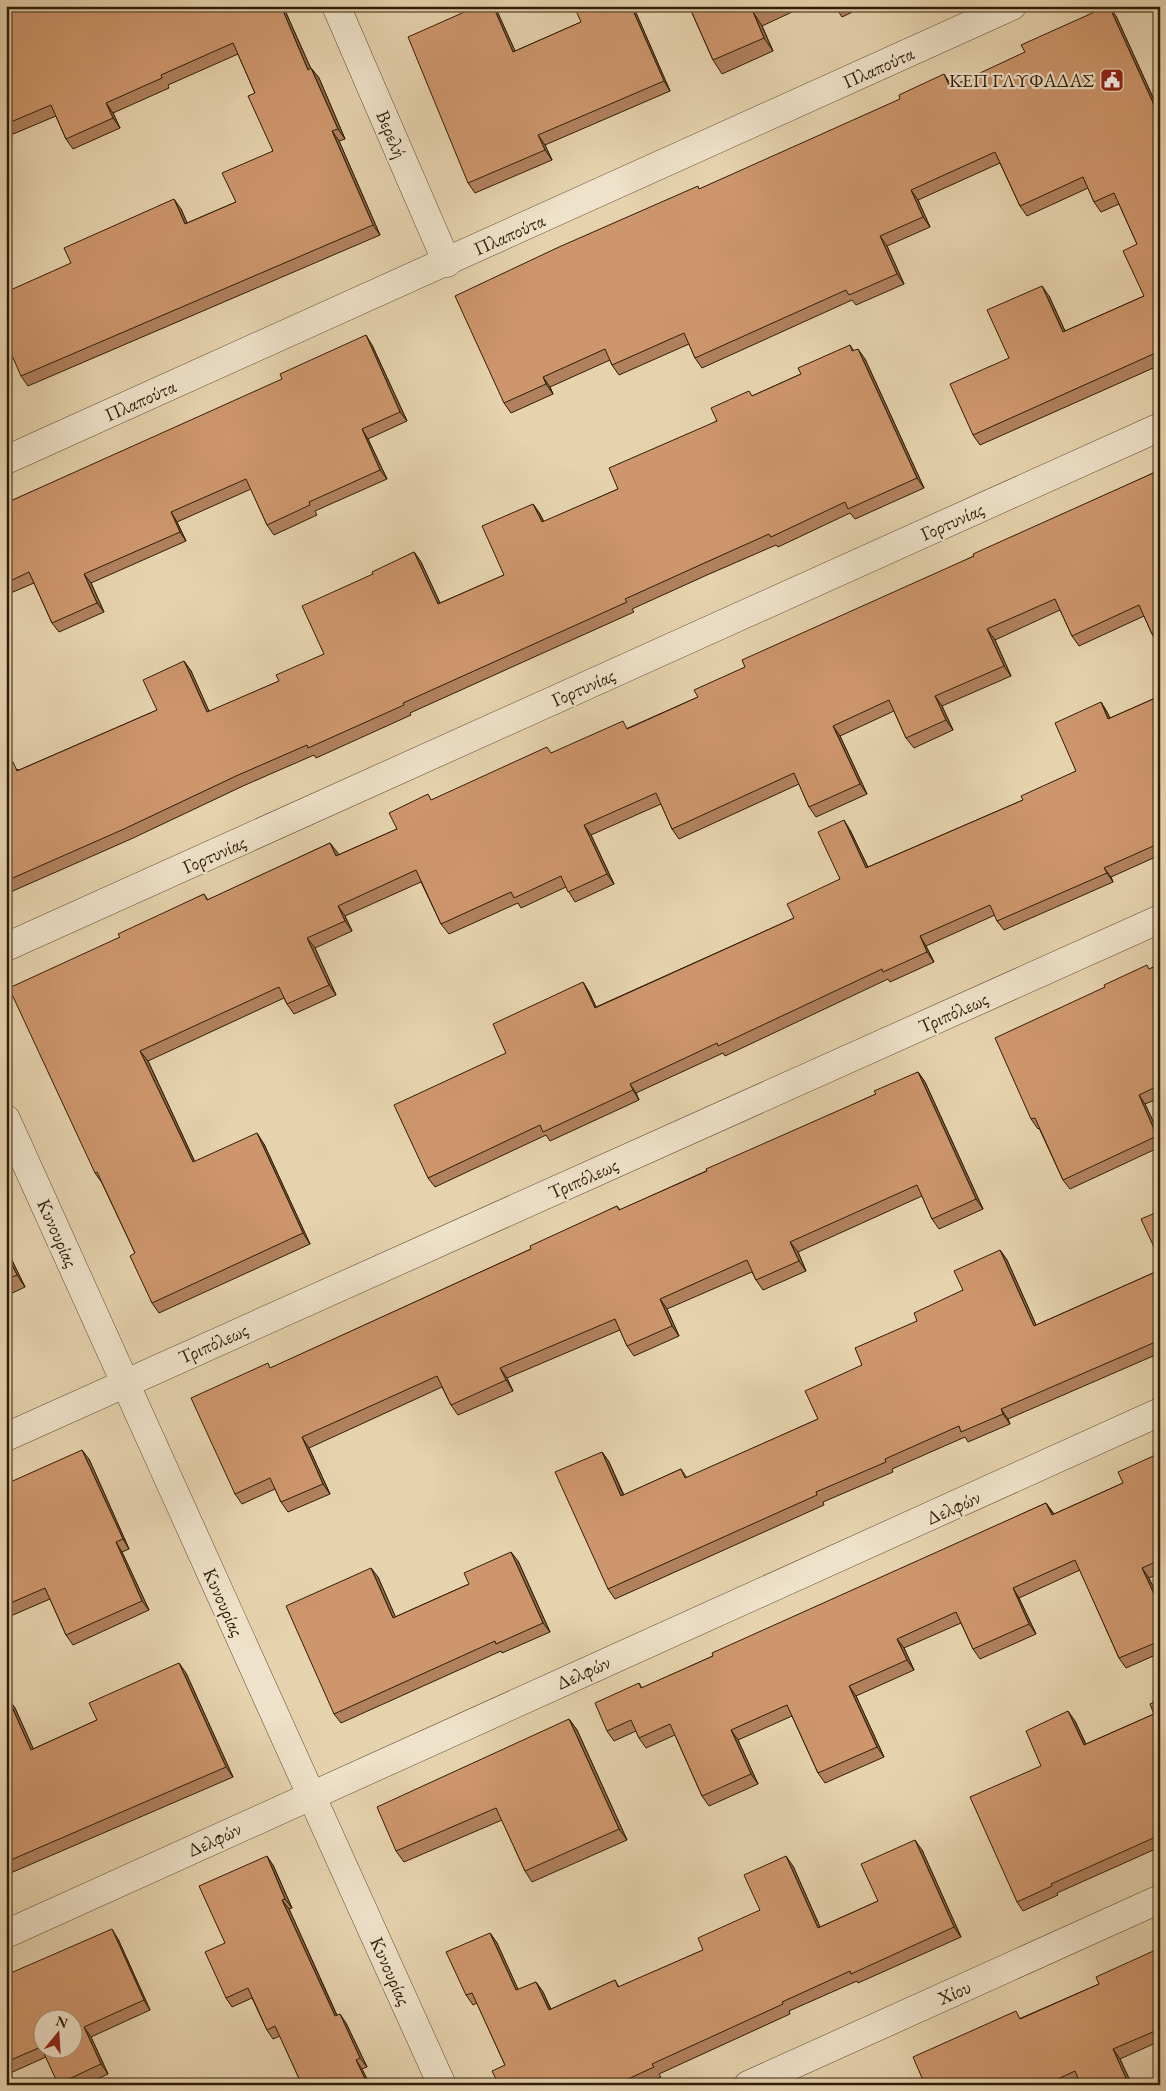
<svg xmlns="http://www.w3.org/2000/svg" width="1166" height="2091" font-family="'EB Garamond',serif">
<style>
.lines{fill:none;stroke-linecap:round;stroke-linejoin:round}
.minor-casing{stroke:#5e4a31;stroke-width:29}
.minor{stroke:#efe2ca;stroke-width:28}
.wall{fill:#b1815e;stroke:#301d07}
.shaded-wall{fill:#90694c;stroke:#301d07}
.building{fill:#ce966d;stroke:#301d07;fill-rule:evenodd}
.labels{text-anchor:middle;stroke-width:4.5;stroke-linejoin:round;paint-order:stroke}
.street-label{font-size:19px;fill:#301d07;stroke:#efe2ca}
.poi-label{font-size:19px;fill:#301d07;stroke:#efe2ca;text-anchor:end}
</style>
<rect width="100%" height="100%" fill="#e6d3ae"/>
<filter id="stains"><feTurbulence type="fractalNoise" baseFrequency=".004" numOctaves="4"/><feColorMatrix values="0 0 0 0 .2 0 0 0 0 .09 0 0 0 0 .02 0 0 0 .5 -.17"/></filter>
<radialGradient id="worn" r=".72"><stop offset=".6" stop-color="#630" stop-opacity="0"/><stop offset="1" stop-color="#630" stop-opacity=".3"/></radialGradient>
<g class="lines">
<g class="minor-casing">
<path id="minor" d="M336,6L447,263
M6,460L1012,6
M6,947L1160,427
M6,1119L442,2085
M6,1437L1160,919
M6,1934C390,1758 776,1588 1160,1412
M748,2085L1160,1899"/>
</g>
<use href="#minor" class="minor"/>
</g>
<path class="wall" d="M6,6H283L311,69V68L319,78L345,139L339,141L380,235L28,386L21,376L71,263L181,209L187,223L236,202L273,151L255,93L238,54L168,85L169,88L113,113L120,128L73,149L66,139L56,116L6,137Z
M633,6L670,91L545,145L552,160L475,193L468,183L497,11L515,51L581,22Z
M689,6H805L762,26L773,51L722,74L713,60Z
M835,6H865L842,17Z
M1116,16L1160,113V365L980,445L973,435L1009,358L1049,296L1065,331L1144,296L1137,244L1119,204L1101,212L1094,202L1088,188L1027,216L1020,206L1000,163L918,200L930,227L887,246L904,284L856,305L852,300L702,368L695,358L689,344L619,375L612,365L610,360L550,387L553,394L511,413L504,403L700,189L951,85L952,86Z
M372,345L407,421L368,439L387,479L315,511L317,515L274,535L267,525L251,489L177,522L186,541L91,583L104,612L59,632L52,623L34,583L6,595V503Z
M850,345L854,351L865,359L924,488L855,519L850,513L778,547L776,545L707,575L632,609L634,612L410,713L411,715L316,758L314,755L243,786L131,839L6,894V765L19,770L157,710L184,661L191,671L209,712L279,681L324,654L373,574L414,552L421,562L440,603L504,575L533,504L540,514L544,522L618,489L752,396L801,374Z
M1160,470V643L1159,644L1152,634L1144,616L1079,646L1072,636L1060,610L995,640L1011,676L942,706L953,730L914,748L906,738L894,711L840,736L867,794L816,817L809,807L799,784L679,839L672,829L661,804L591,835L614,884L575,902L566,887L521,908L518,903L449,934L441,924L421,882L345,916L352,931L315,948L336,995L294,1014L287,1004L284,998L148,1061L195,1162L264,1144L310,1244L159,1313L152,1303L135,1253L102,1183L95,1173L120,937L204,894L208,900L330,843L338,855L397,829L432,800L552,753L628,728L698,697L745,667L974,556Z
M1160,696V855L1111,877L1113,882L1004,930L997,921L995,915L926,946L934,962L890,982L888,979L725,1056L723,1053L636,1093L639,1100L550,1141L546,1135L435,1187L428,1178L506,1053L583,982L589,992L596,1007L794,918L840,879L850,830L868,867L1023,800L1076,771L1101,702L1107,712L1110,718Z
M1160,964V1098L1145,1104L1160,1136V1147L1070,1189L1063,1180L1039,1128L1038,1129L1031,1119L1150,969Z
M918,1072L925,1082L983,1209L939,1229L932,1219L922,1196L798,1252L806,1271L763,1290L756,1280L752,1272L667,1309L679,1336L634,1356L627,1346L620,1330L507,1378L513,1391L458,1415L451,1405L442,1387L309,1448L330,1494L288,1512L281,1502L275,1489L242,1504L235,1494L271,1368L531,1249L617,1206L620,1210L876,1094Z
M6,1248L25,1287L6,1296Z
M1000,1250L1007,1260L1036,1325L1160,1270V1353L1008,1419L1010,1424L968,1442L965,1437L892,1469L893,1472L823,1502L824,1505L615,1599L608,1589L602,1452L609,1462L624,1495L681,1469L687,1478L818,1419L862,1365L917,1321L963,1290Z
M1160,1453V1573L1149,1578L1160,1602V1653L1126,1668L1119,1658L1080,1570L1019,1598L1036,1634L980,1659L973,1649L961,1623L904,1648L914,1670L856,1696L884,1757L825,1783L818,1773L792,1716L738,1740L758,1784L709,1806L702,1796L675,1735L646,1748L639,1738L636,1731L614,1741L607,1731L639,1683L642,1688L713,1656L1046,1503L1054,1514L1123,1483Z
M89,1459L129,1549L122,1552L149,1610L73,1645L66,1635L50,1599L6,1618V1484Z
M518,1561L550,1632L502,1653L501,1651L341,1723L334,1714L378,1577L395,1617L469,1584Z
M186,1673L233,1777L6,1875V1698L15,1708L33,1749L97,1720Z
M1160,1699V1847L1057,1893L1058,1895L1023,1911L1017,1902L1041,1766L1075,1721L1086,1744L1154,1714Z
M569,1719L577,1730L627,1840L532,1882L525,1871L502,1820L404,1862L396,1851Z
M922,1850L961,1937L858,1983L857,1981L789,2011L790,2014L659,2074L661,2077L644,2085H499L505,2065L477,2003L473,2005L466,1995L490,1933L497,1943L518,1990L536,1982L543,1992L551,2009L615,1980L619,1987L703,1950L760,1910L793,1866L820,1927L878,1901Z
M273,1865L292,1908L289,1909L337,2015L346,2023L367,2067L362,2069L370,2085H302L280,2036L273,2039L267,2030L252,1998L232,2007L226,1998L225,1943Z
M118,1939L150,2010L91,2037L108,2074L84,2085H59L46,2057L6,2075V1975Z
M1160,1948V2041L1120,2059L1132,2085H1081L1080,2081L1073,2085H925L1021,2018L1099,1984Z"/>
<path class="shaded-wall" d="M281,6H283L316,80L308,70Z
M493,6H494L497,11L520,62L513,52Z
M631,6H633L670,91L664,81Z
M1109,6L1116,16L1160,113V118Z
M753,12L762,26L773,51L764,38Z
M311,68L319,78L345,139L338,129Z
M944,74L951,85L957,97L950,87Z
M106,103L113,113L120,128L113,118Z
M332,131L339,141L380,235L373,225Z
M538,135L545,145L552,160L545,150Z
M911,190L918,200L930,227L923,217Z
M174,199L181,209L192,234L185,224Z
M880,236L887,246L904,284L897,274Z
M1042,286L1049,296L1070,342L1063,332Z
M366,335L372,345L407,421L400,412Z
M858,349L865,359L924,488L917,478Z
M543,377L550,387L553,394L546,384Z
M362,429L368,439L387,479L380,470Z
M533,504L540,514L549,532L542,522Z
M171,512L177,522L186,541L180,532Z
M414,552L421,562L445,614L438,604Z
M84,574L91,583L104,612L97,603Z
M987,629L995,640L1011,676L1004,666Z
M184,661L191,671L214,722L207,712Z
M935,696L942,706L953,730L946,720Z
M1101,702L1107,712L1115,729L1108,719Z
M833,726L840,736L867,794L860,784Z
M844,820L850,830L873,878L866,868Z
M584,825L591,835L614,884L607,874Z
M330,843L338,853L343,866L336,856Z
M1104,868L1111,877L1113,882L1107,873Z
M338,906L345,916L352,931L345,921Z
M920,936L926,946L934,962L927,952Z
M307,938L315,948L336,995L329,985Z
M583,982L589,992L601,1018L595,1008Z
M140,1051L148,1061L200,1173L193,1162Z
M918,1072L925,1082L983,1209L976,1199Z
M630,1084L636,1093L639,1100L633,1090Z
M1139,1095L1145,1104L1160,1136V1139L1157,1136Z
M257,1133L264,1144L310,1244L303,1233Z
M790,1242L798,1252L806,1271L799,1261Z
M6,1248L25,1287L17,1275L6,1253Z
M1000,1250L1007,1260L1041,1336L1034,1326Z
M660,1299L667,1309L679,1336L672,1326Z
M500,1368L507,1378L513,1391L506,1380Z
M1001,1409L1008,1419L1010,1424L1003,1414Z
M302,1437L309,1448L330,1494L323,1484Z
M82,1450L89,1459L129,1549L123,1539Z
M602,1452L609,1462L628,1506L621,1496Z
M1046,1503L1053,1513L1059,1525L1052,1515Z
M116,1542L122,1552L149,1610L142,1601Z
M511,1552L518,1561L550,1632L543,1623Z
M371,1568L378,1577L400,1627L393,1618Z
M1142,1568L1149,1578L1160,1602V1607Z
M1013,1588L1019,1598L1036,1634L1029,1624Z
M897,1639L904,1648L914,1670L907,1660Z
M179,1663L186,1673L233,1777L226,1767Z
M849,1686L856,1696L884,1757L877,1747Z
M8,1698L15,1708L38,1759L31,1750Z
M1068,1711L1075,1721L1090,1754L1084,1745Z
M569,1719L577,1730L627,1840L619,1829Z
M731,1730L738,1740L758,1784L751,1774Z
M915,1840L922,1850L961,1937L954,1927Z
M267,1856L273,1865L292,1908L285,1899Z
M786,1856L793,1866L825,1938L818,1928Z
M282,1900L289,1909L341,2025L335,2016Z
M112,1929L118,1939L150,2010L144,2000Z
M490,1933L497,1943L523,2000L516,1990Z
M536,1982L543,1992L555,2020L549,2010Z
M340,2014L346,2023L367,2067L360,2058Z
M84,2027L91,2037L108,2074L101,2064Z
M1113,2049L1120,2059L1132,2085H1129Z
M356,2060L362,2069L370,2085H368Z"/>
<path class="building" d="M6,6H281L308,70L311,68L338,129L332,131L373,225L21,376L6,342V292L71,263L64,248L174,199L185,224L236,202L222,173L273,151L248,96L255,93L233,43L161,75L162,78L106,103L113,118L66,139L51,105L6,124Z
M478,6H493L513,52L581,22L574,6H631L664,81L538,135L545,150L468,183L408,37Z
M689,6H765L753,12L764,38L713,60Z
M1108,6H1109L1160,118V351L973,435L950,384L1009,358L987,310L1042,286L1063,332L1144,296L1123,251L1137,244L1114,193L1094,202L1083,177L1020,206L995,152L911,190L923,217L880,236L897,274L849,295L846,290L695,358L684,333L612,365L605,349L543,377L546,384L504,403L455,296L559,247L698,186L699,189L900,99L899,95L944,74L950,87L1025,52L1021,45Z
M366,335L400,412L362,429L380,470L309,502L310,505L267,525L246,479L171,512L180,532L84,574L97,603L52,623L29,572L6,583V503L282,379L280,374Z
M850,345L852,351L858,349L917,478L848,509L845,502L771,537L769,534L700,565L625,599L627,602L403,703L404,705L308,748L307,745L236,776L124,829L6,881V765L13,762L17,771L157,710L143,680L184,661L207,712L279,681L276,675L324,654L302,606L373,574L372,572L414,552L438,604L504,575L482,526L533,504L542,522L618,489L609,468L717,421L711,408L749,391L752,396L801,374L798,368Z
M1160,470V630L1152,634L1139,605L1072,636L1055,599L987,629L1004,666L935,696L946,720L906,738L889,700L833,726L860,784L809,807L794,773L672,829L656,793L584,825L607,874L568,892L561,876L514,898L511,892L441,924L416,870L338,906L345,921L307,938L329,985L287,1004L279,987L140,1051L193,1162L257,1133L303,1233L152,1303L130,1256L135,1253L97,1172L95,1173L9,988L120,937L118,934L204,894L207,900L330,843L336,856L397,829L389,813L428,794L431,800L547,747L551,753L623,721L627,729L698,697L694,690L745,667L742,660L974,556L973,554Z
M1160,696V843L1104,868L1107,873L997,921L990,905L920,936L927,952L883,972L882,969L718,1046L717,1043L630,1084L633,1090L543,1132L540,1125L428,1178L394,1105L506,1053L493,1024L583,982L595,1008L794,918L787,904L840,879L818,832L844,820L866,868L1023,800L1021,796L1076,771L1055,723L1101,702L1108,719Z
M1160,964V1085L1139,1095L1157,1136L1063,1180L1035,1118L1031,1119L995,1038L1105,987L1104,985L1147,965L1149,969Z
M918,1072L976,1199L932,1219L917,1185L790,1242L799,1261L756,1280L747,1260L660,1299L672,1326L627,1346L615,1319L500,1368L506,1380L451,1405L437,1376L302,1437L323,1484L281,1502L270,1478L235,1494L191,1398L268,1363L270,1368L531,1249L530,1246L617,1206L619,1210L707,1171L706,1169L876,1094L874,1091Z
M1160,1211V1260L1141,1219Z
M1000,1250L1034,1326L1160,1270V1340L1001,1409L1003,1414L961,1432L959,1426L885,1459L886,1462L816,1492L817,1495L608,1589L555,1472L602,1452L621,1496L681,1469L685,1478L818,1419L805,1391L862,1365L855,1348L917,1321L914,1313L963,1290L954,1271Z
M6,1253L17,1275L6,1280Z
M82,1450L123,1539L116,1542L142,1601L66,1635L45,1588L6,1605V1484Z
M1160,1453V1560L1142,1568L1160,1607V1641L1119,1658L1075,1560L1013,1588L1029,1624L973,1649L956,1612L897,1639L907,1660L849,1686L877,1747L818,1773L787,1705L731,1730L751,1774L702,1796L670,1724L639,1738L631,1720L607,1731L595,1703L639,1683L641,1688L713,1656L712,1653L1046,1503L1052,1515L1123,1483L1118,1472Z
M511,1552L543,1623L496,1644L495,1641L334,1714L286,1606L371,1568L393,1618L469,1584L464,1573Z
M179,1663L226,1767L6,1862V1698H8L31,1750L97,1720L89,1703Z
M1160,1699V1835L1051,1884L1052,1886L1017,1902L970,1797L1041,1766L1026,1731L1068,1711L1084,1745L1154,1714L1150,1704Z
M569,1719L619,1829L525,1871L496,1808L396,1851L377,1807Z
M915,1840L954,1927L851,1974L850,1971L782,2002L783,2004L652,2064L654,2067L615,2085H499L492,2071L505,2065L472,1993L466,1995L446,1952L490,1933L516,1990L536,1982L549,2010L615,1980L618,1987L703,1950L698,1938L760,1910L744,1875L786,1856L818,1928L878,1901L861,1864Z
M267,1856L285,1899L282,1900L335,2016L340,2014L360,2058L356,2060L368,2085H302L275,2026L267,2030L248,1988L226,1998L205,1952L225,1943L199,1886Z
M112,1929L144,2000L84,2027L101,2064L58,2084L41,2047L6,2062V1975ZM42,2018H72V2048H42Z
M1160,1948V2029L1113,2049L1129,2085H1081L1075,2071L1045,2085H925L913,2057L1016,2011L1020,2019L1099,1984L1096,1977Z"/>
<defs>
<g id="civic-square" transform="scale(1.25)"><rect x="-9" y="-9" width="18" height="18" rx="4" fill="#8f2418" stroke="#efe2ca"/><path d="M-.6-6.5H3V-4.5H.6V-3L4-1V1h2V6H-6V1h2V-1L-.6-3ZM-1.2 2.5V6h2.4V2.5Z" fill="#fff"/></g>
</defs>
<g fill-rule="evenodd">
<use href="#civic-square" x="1112" y="80"/>
</g>
<g class="labels">
<g class="street-label">
<text transform="translate(878 67) rotate(-24)" y="7">Πλαπούτα</text>
<text transform="translate(392 134) rotate(67)" y="7">Βερελή</text>
<text transform="translate(509 234) rotate(-24)" y="7">Πλαπούτα</text>
<text transform="translate(140 400) rotate(-24)" y="7">Πλαπούτα</text>
<text transform="translate(952 521) rotate(-24)" y="7">Γορτυνίας</text>
<text transform="translate(583 687) rotate(-24)" y="7">Γορτυνίας</text>
<text transform="translate(214 854) rotate(-24)" y="7">Γορτυνίας</text>
<text transform="translate(953 1012) rotate(-24)" y="7">Τριπόλεως</text>
<text transform="translate(583 1178) rotate(-24)" y="7">Τριπόλεως</text>
<text transform="translate(58 1233) rotate(66)" y="7">Κυνουρίας</text>
<text transform="translate(213 1343) rotate(-24)" y="7">Τριπόλεως</text>
<text transform="translate(953 1507) rotate(-24)" y="7">Δελφών</text>
<text transform="translate(224 1602) rotate(66)" y="7">Κυνουρίας</text>
<text transform="translate(583 1672) rotate(-24)" y="7">Δελφών</text>
<text transform="translate(214 1839) rotate(-25)" y="7">Δελφών</text>
<text transform="translate(391 1971) rotate(66)" y="7">Κυνουρίας</text>
<text transform="translate(954 1992) rotate(-24)" y="7">Χίου</text>
</g>
<g class="poi-label">
<text x="1094" y="87">ΚΕΠ ΓΛΥΦΑΔΑΣ</text>
</g>
</g>
<rect width="1166" height="2091" fill="none" stroke="#e6d3ae" stroke-width="25"/>
<rect x="8" y="8" width="1151" height="2076" fill="none" stroke="#301d07" stroke-width="2.5"/>
<rect x="12" y="12" width="1141" height="2066" fill="none" stroke="#301d07"/>
<g transform="translate(58 2034) rotate(18)"><circle r="24" fill="#efe2ca" stroke="#a3937c"/>
<path d="M0-4L9 19L0 12L-9 19Z" fill="#8f2418"/>
<text y="-8" font-size="14" font-weight="bold" text-anchor="middle" fill="#301d07">N</text>
</g>
<rect width="100%" height="100%" filter="url(#stains)"/>
<rect width="100%" height="100%" fill="url(#worn)"/>
</svg>
